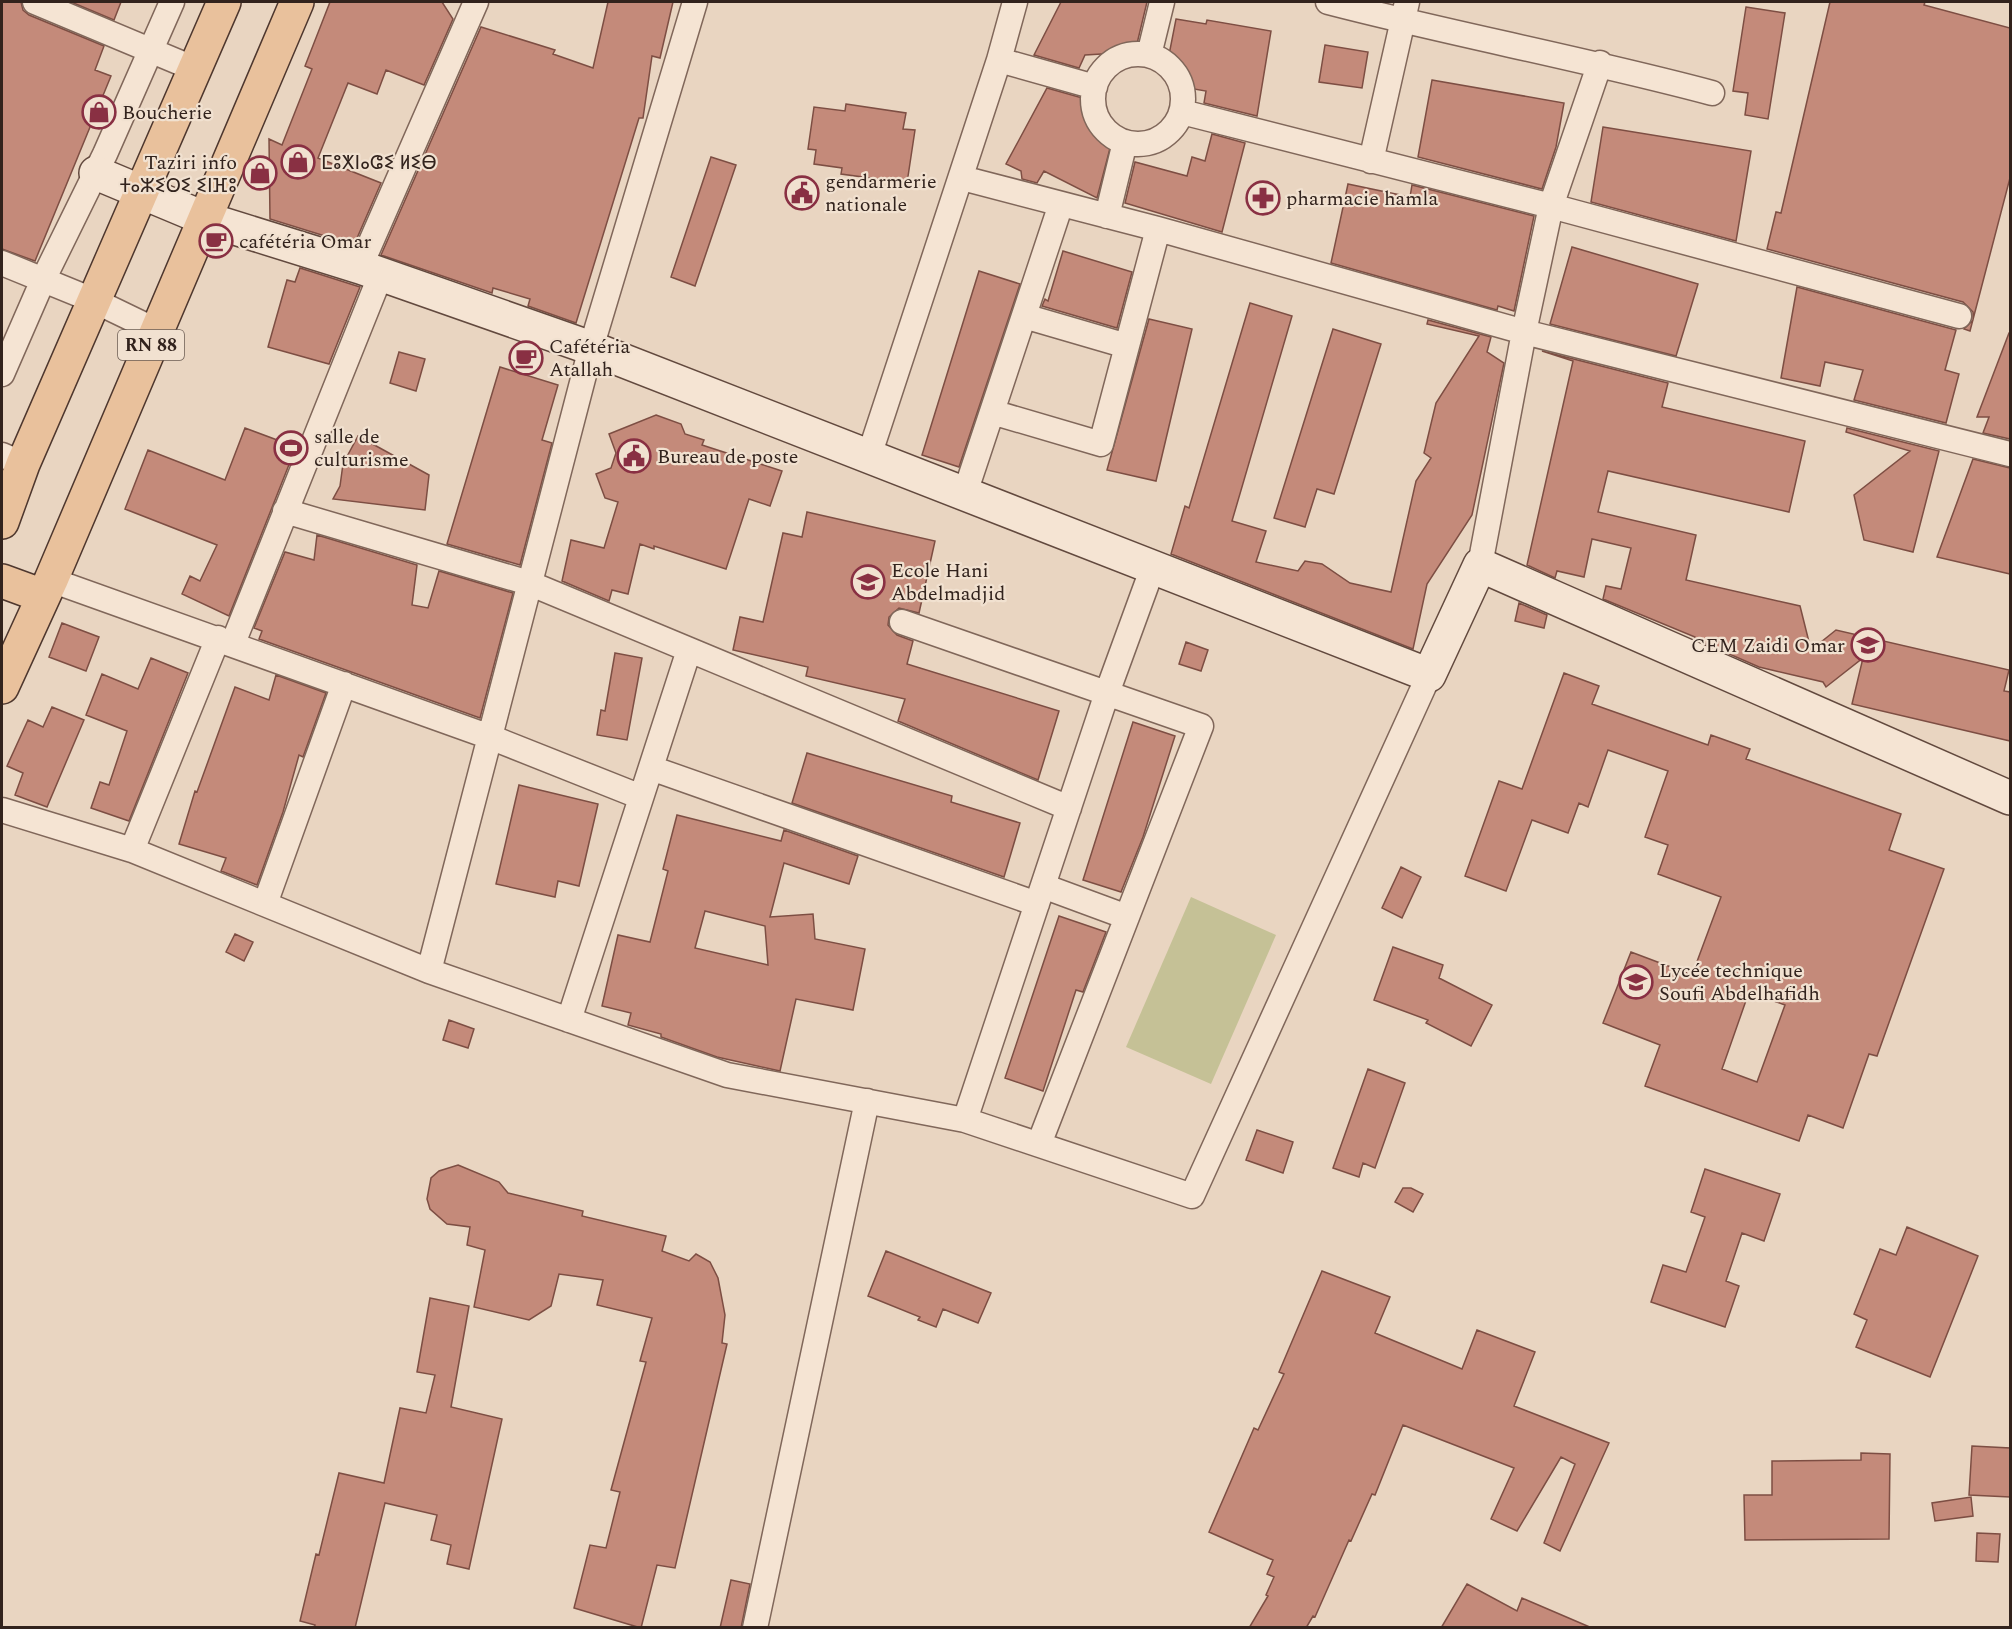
<svg xmlns="http://www.w3.org/2000/svg" width="2012" height="1629" font-family="Spectral,'Noto Sans Tifinagh',serif">
<style>
.green{fill:#c5c196}
.building{fill:#c48a7a;stroke:#7d4e43;stroke-width:1.5;fill-rule:evenodd}
.lines{fill:none;stroke-linecap:round;stroke-linejoin:round}
.street-casing{stroke:#80675a;stroke-width:27}
.secondary-casing{stroke:#62493e;stroke-width:36}
.primary-casing{stroke:#4e372e;stroke-width:36}
.street{stroke:#f5e4d3;stroke-width:24}
.secondary{stroke:#f5e4d3;stroke-width:33}
.primary{stroke:#e9c19c;stroke-width:33}
.labels{text-anchor:middle;stroke-width:4.5;stroke-linejoin:round;paint-order:stroke}
.shield{fill:#f1e1d0;stroke:#6b5c53;stroke-width:1.5}
.shield-label{font-size:18px;font-weight:bold;fill:#32231d}
.poi-label{font-size:20px;fill:#32231d;stroke:#f1e1d0;text-anchor:start}
</style>
<rect width="100%" height="100%" fill="#e9d5c1"/>
<path class="green" d="M1191,897L1276,935L1211,1084L1126,1047Z"/>
<path class="building" d="M2,2H21L23,10L29,15L104,46L95,70L111,76L35,261L2,249Z
M71,2H121L114,20Z
M330,2H442L453,19L424,85L386,70L377,94L348,83L318,158L381,183L354,245L270,219L269,139L282,145L312,69L305,66Z
M608,2H673L660,58L652,56L643,118H639L576,323L528,306L530,299L493,288L492,293L381,255L481,27L555,50L553,54L593,68Z
M1061,2H1147L1135,52L1085,55L1079,68L1034,55Z
M1830,2H1925L1924,5L2010,28V178L1970,331L1964,329L1973,320V312L1963,302L1767,249L1776,212L1781,213Z
M1746,7L1785,13L1768,119L1745,115L1748,93L1733,91Z
M1176,19L1206,24L1207,20L1271,31L1257,116L1204,103L1206,91L1171,85L1175,66L1167,65Z
M1325,45L1368,52L1362,88L1319,82Z
M1432,80L1564,103L1556,147L1542,189L1418,157Z
M1047,88L1093,101L1095,123L1114,133L1097,198L1044,171L1037,183L1022,179L1021,171L1006,164Z
M846,104L906,113L903,129L915,130L907,183L841,174L842,168L814,164L816,150L808,149L814,107L845,111Z
M1603,127L1751,151L1736,241L1591,202Z
M1212,134L1245,143L1222,232L1125,203L1135,162L1187,176L1192,157L1205,161Z
M711,157L736,165L695,286L671,277Z
M1348,184L1410,197L1412,185L1534,216L1514,311L1498,306L1497,310L1331,263Z
M1572,247L1698,284L1676,356L1550,324Z
M1063,251L1132,272L1117,328L1042,306L1045,299L1048,301Z
M300,268L360,287L329,364L268,347L287,280L295,282Z
M979,271L1020,284L959,467L922,455Z
M1797,287L1956,330L1945,370L1959,374L1946,423L1854,400L1863,370L1825,362L1820,386L1781,378Z
M1250,303L1292,316L1232,521L1266,531L1256,562L1298,571L1305,561L1322,564L1350,583L1391,592L1416,481L1431,458L1424,453L1436,403L1479,336L1427,324L1428,320L1491,337L1487,352L1504,363L1472,515L1427,584L1413,649L1171,554L1185,506L1189,508Z
M1149,319L1192,329L1156,481L1107,470Z
M1333,329L1381,344L1334,494L1317,489L1305,527L1274,518Z
M2009,333H2010V439L1983,433L1989,417H1977Z
M1542,351L1668,383L1662,407L1805,441L1789,512L1608,471L1598,512L1696,535L1686,580L1800,606L1811,650L1836,630L2009,670L2004,691L2010,692V741L1852,704L1863,658L1826,687L1823,682L1759,667L1695,639V637L1603,599L1606,586L1621,589L1631,548L1592,539L1584,577L1557,571L1555,578L1527,565L1573,361Z
M399,352L425,359L416,391L390,383Z
M500,367L558,385L542,440L552,443L520,565L447,544Z
M656,415L681,424L685,434L704,440L702,445L782,471L770,506L749,499L726,569L654,546V549L640,544L628,594L612,590L609,601L562,581L571,540L604,548L618,502L605,498L596,474L611,468L616,453L609,434Z
M245,428L296,447L229,616L182,594L190,576L200,581L217,545L125,509L148,450L225,480Z
M1847,428L1939,451L1913,552L1864,540L1854,495L1910,451L1846,432Z
M358,436L429,475L425,510L333,499L340,486L343,464Z
M1973,459L2010,468V574L1937,557Z
M807,512L935,541L919,613L899,608L889,617L888,625L897,635L913,641L907,664L1059,711L1038,780L898,721L905,699L806,676L808,667L733,650L740,617L763,622L783,533L802,537Z
M317,535L417,565L412,605L428,608L439,571L513,593L480,718L259,639L262,631L254,628L285,552L314,560Z
M1519,603L1547,615L1544,628L1515,621Z
M62,623L99,637L86,671L49,657Z
M1186,642L1208,650L1201,671L1179,664Z
M615,653L642,658L627,740L597,735L601,710L605,711Z
M151,658L188,673L129,821L91,808L100,782L109,785L127,731L86,715L102,674L138,689Z
M1564,673L1599,686L1592,704L1708,745L1711,735L1750,749L1746,759L1901,814L1889,850L1944,869L1877,1056L1869,1054L1843,1128L1808,1115L1799,1141L1645,1086L1660,1045L1603,1023L1631,952L1692,975L1721,897L1658,874L1668,845L1645,837L1668,771L1608,750L1588,807L1579,803L1568,833L1532,820L1506,891L1465,876L1499,781L1522,789ZM1749,992L1785,1005L1757,1082L1722,1069Z
M276,675L326,693L303,757L299,755L283,812L257,885L221,871L226,858L179,844L195,791L197,792L235,687L269,700Z
M52,707L84,720L47,807L15,795L23,773L7,766L28,720L43,727Z
M1133,722L1175,736L1143,837L1121,892L1083,880Z
M807,753L952,796L951,802L1020,823L1004,877L792,803Z
M519,785L598,804L579,886L558,881L555,897L496,884Z
M677,815L781,841L784,830L858,856L849,884L784,863L770,917L813,914L815,939L865,949L853,1010L796,999L780,1071L717,1057L661,1037V1034L628,1025L631,1013L602,1006L618,935L650,942L668,871L663,869ZM705,911L765,926L768,965L695,948Z
M1401,867L1421,877L1402,918L1382,908Z
M1059,916L1106,932L1083,992L1076,990L1043,1091L1005,1078Z
M235,934L253,942L244,961L226,952Z
M1393,947L1443,965L1439,978L1492,1005L1471,1046L1426,1023L1428,1020L1374,1000Z
M449,1020L474,1029L468,1048L443,1040Z
M1368,1069L1405,1083L1375,1168L1363,1163L1359,1177L1333,1168Z
M1257,1130L1293,1142L1283,1173L1246,1160Z
M458,1165L499,1182L508,1193L583,1211L582,1216L666,1236L662,1251L689,1261L696,1254L710,1262L718,1278L725,1315L722,1343L727,1344L675,1568L657,1565L641,1628L574,1608L590,1545L606,1548L620,1492L611,1490L646,1362L640,1361L652,1318L597,1305L603,1280L559,1274L551,1306L529,1320L474,1307L485,1250L467,1245L470,1227L447,1224L430,1209L427,1199L431,1178L439,1171Z
M1705,1169L1780,1194L1764,1241L1742,1233L1726,1281L1739,1286L1725,1327L1651,1302L1663,1265L1686,1272L1705,1217L1691,1212Z
M1403,1188H1411L1423,1194L1413,1212L1395,1202Z
M1907,1227L1978,1256L1930,1377L1856,1347L1867,1320L1854,1314L1880,1249L1896,1255Z
M886,1251L991,1293L978,1323L943,1309L936,1327L918,1320L920,1317L868,1296Z
M1322,1271L1390,1297L1375,1333L1462,1369L1477,1330L1535,1352L1514,1406L1609,1443L1560,1551L1544,1543L1575,1464L1561,1457L1517,1531L1491,1519L1514,1468L1403,1425L1375,1495L1372,1494L1351,1541L1349,1540L1315,1617L1313,1616L1306,1628H1249L1268,1596L1266,1595L1274,1577L1267,1574L1273,1560L1209,1532L1254,1428L1258,1430L1284,1374L1279,1372Z
M430,1298L469,1306L451,1407L502,1419L469,1569L447,1564L451,1545L431,1540L437,1515L385,1503L355,1628H314L315,1625L300,1621L316,1554L319,1555L339,1473L384,1483L400,1408L426,1413L435,1375L417,1372Z
M1972,1446L2010,1448V1497L1969,1495Z
M1861,1453L1890,1454L1889,1539L1745,1540L1744,1495H1772V1461L1861,1460Z
M1971,1497L1973,1516L1935,1521L1932,1503Z
M1977,1533L2000,1534L1998,1562L1976,1561Z
M731,1580L750,1584L741,1628H720Z
M1467,1584L1517,1611L1522,1598L1592,1628H1441Z"/>
<g class="lines">
<g class="street-casing">
<path id="street" d="M35,2L195,69
M1328,2C1455,35 1585,59 1712,93
M1093 99a45 45 0 1 1 90 0a45 45 0 1 1-90 0Z
M1149,55L1162,2
M999,60L1015,2
M1182,112L1551,206L1959,316
M1371,161L1407,2
M962,178L1158,229L1524,332L2010,454
M1107,216L1125,142
M2,263L95,301L157,331
M360,267L476,2
M1024,316L1127,346
M2,374L43,280L105,154L172,2
M992,412L1101,444L1158,229
M2,455L23,464
M869,456L999,60L1095,87
M965,493L1061,204
M285,511L529,583L1069,808
M1480,565L1524,332L1551,206L1600,63
M51,580L490,737L641,797
M902,622L1201,726L1039,1144
M233,643L381,274
M651,768L1037,904
M2,810L132,850L429,971L727,1075L965,1120L1192,1196L1429,675
M132,850L218,638
M1043,886L1127,917
M265,904L344,684
M429,971L591,348L695,2
M569,1020L689,650
M965,1120L1107,693L1153,567
M755,1628L867,1101"/>
</g>
<g class="secondary-casing">
<path id="secondary" d="M96,173L206,219L360,267L591,348L1429,675L1480,565L2010,798"/>
</g>
<g class="primary-casing">
<path id="primary" d="M2,522L23,464L224,2
M2,581L43,596
M2,687L51,580L297,2"/>
</g>
<use href="#street" class="street"/>
<use href="#secondary" class="secondary"/>
<use href="#primary" class="primary"/>
</g>
<defs>
<g id="shop-ring" transform="scale(1.725)"><circle r="9.5" fill="#f1e1d0" stroke="#893043" stroke-width="1.5"/><path d="M-5-2.5h2.3a2.7 3.5 0 0 1 5.4 0H5L5.5 6h-11ZM-1.5-2.5h3a1.5 2.3 0 0 0-3 0Z" fill="#893043"/></g>
<g id="civic-ring" transform="scale(1.725)"><circle r="9.5" fill="#f1e1d0" stroke="#893043" stroke-width="1.5"/><path d="M-.6-6.5H3V-4.5H.6V-3L4-1V1h2V6H-6V1h2V-1L-.6-3ZM-1.2 2.5V6h2.4V2.5Z" fill="#893043"/></g>
<g id="pharmacy-ring" transform="scale(1.725)"><circle r="9.5" fill="#f1e1d0" stroke="#893043" stroke-width="1.5"/><path d="M-2-6h4v4h4v4h-4v4h-4v-4h-4v-4h4Z" fill="#893043"/></g>
<g id="cafe-ring" transform="scale(1.725)"><circle r="9.5" fill="#f1e1d0" stroke="#893043" stroke-width="1.5"/><path d="M-5.5-4.5H6V0H3Q3 3.5 0 3.5H-2.5Q-5.5 3.5-5.5 0ZM3-3.2v2h1.7v-2ZM-6 4.5H4V6H-6Z" fill="#893043"/></g>
<g id="stadium-ring" transform="scale(1.725)"><circle r="9.5" fill="#f1e1d0" stroke="#893043" stroke-width="1.5"/><path d="M0-5a6.5 5 0 1 0 0 10a6.5 5 0 1 0 0-10ZM-3.5-1.8h7v3.6h-7Z" fill="#893043"/></g>
<g id="school-ring" transform="scale(1.725)"><circle r="9.5" fill="#f1e1d0" stroke="#893043" stroke-width="1.5"/><path d="M0-5L7-2L0 1L-7-2ZM-4 1L0 2.5L4 1V4Q0 6-4 4Z" fill="#893043"/></g>
</defs>
<g fill-rule="evenodd">
<use href="#shop-ring" x="99" y="112"/>
<use href="#shop-ring" x="298" y="162"/>
<use href="#shop-ring" x="260" y="173"/>
<use href="#civic-ring" x="802" y="193"/>
<use href="#pharmacy-ring" x="1263" y="198"/>
<use href="#cafe-ring" x="216" y="241"/>
<use href="#cafe-ring" x="526" y="358"/>
<use href="#stadium-ring" x="291" y="448"/>
<use href="#civic-ring" x="634" y="456"/>
<use href="#school-ring" x="868" y="582"/>
<use href="#school-ring" x="1868" y="645"/>
<use href="#school-ring" x="1636" y="982"/>
</g>
<g class="labels">
<rect class="shield" x="118" y="330" width="66" height="30" rx="4.5"/>
<g class="shield-label">
<text x="151" y="351">RN 88</text>
</g>
<g class="poi-label">
<text x="122" y="119">Boucherie</text>
<text x="237" y="169" text-anchor="end">Taziri info<tspan x="237" dy="23">ⵜⴰⵣⵉⵔⵉ ⵉⵏⴼⵓ</tspan></text>
<text x="321" y="169">ⵎⵓⵅⵏⴰⵛⵉ ⵍⵉⴱ</text>
<text x="825" y="188">gendarmerie<tspan x="825" dy="23">nationale</tspan></text>
<text x="1286" y="205">pharmacie hamla</text>
<text x="239" y="248">cafétéria Omar</text>
<text x="549" y="353">Cafétéria<tspan x="549" dy="23">Atallah</tspan></text>
<text x="314" y="443">salle de<tspan x="314" dy="23">culturisme</tspan></text>
<text x="657" y="463">Bureau de poste</text>
<text x="891" y="577">Ecole Hani<tspan x="891" dy="23">Abdelmadjid</tspan></text>
<text x="1845" y="652" text-anchor="end">CEM Zaidi Omar</text>
<text x="1659" y="977">Lycée technique<tspan x="1659" dy="23">Soufi Abdelhafidh</tspan></text>
</g>
</g>
<rect width="2012" height="1629" fill="none" stroke="#32231d" stroke-width="6"/>
</svg>
